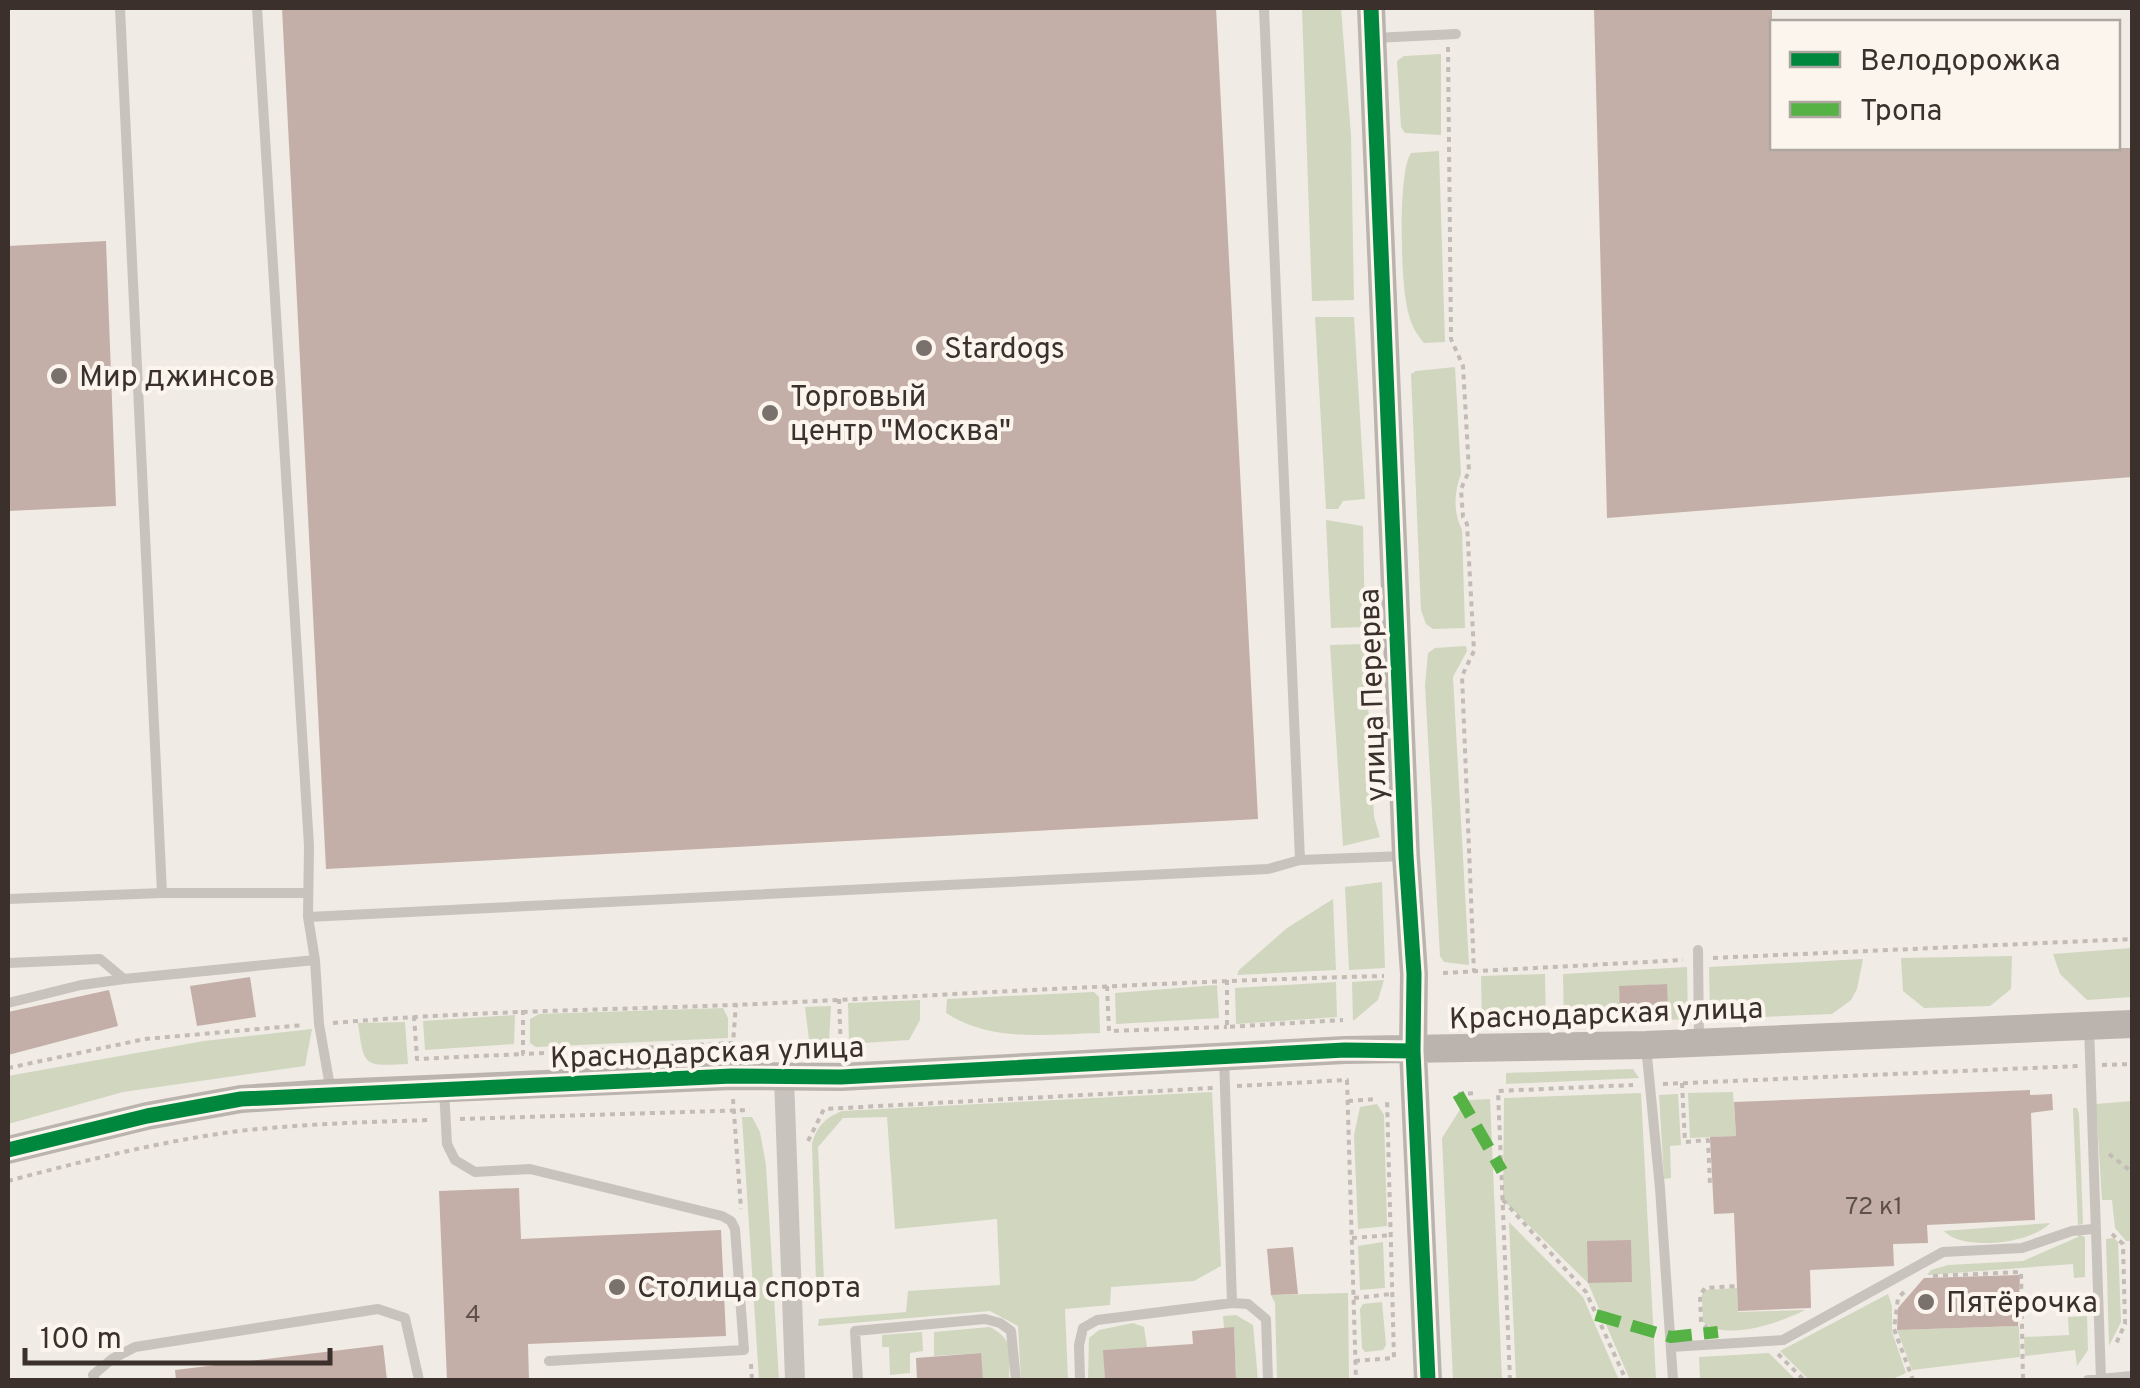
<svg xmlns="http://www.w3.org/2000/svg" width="2140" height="1388" font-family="Overpass,sans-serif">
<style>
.green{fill:#d1d6bf;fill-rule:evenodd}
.building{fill:#c3afa7}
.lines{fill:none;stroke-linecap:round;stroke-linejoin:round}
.path{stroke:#c2bbb6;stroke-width:4;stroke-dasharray:5 5;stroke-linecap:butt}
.lane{stroke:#c9c3be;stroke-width:10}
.street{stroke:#c9c3be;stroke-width:20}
.secondary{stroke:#bab3ae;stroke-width:28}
.quiet{stroke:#57b246;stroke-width:12;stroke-dasharray:25 12;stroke-linecap:butt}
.cycleway-casing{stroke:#fbf5ee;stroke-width:21}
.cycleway{stroke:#00873e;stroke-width:15}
.poi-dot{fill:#7a716c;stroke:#fbf5ee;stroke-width:4}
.labels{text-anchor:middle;stroke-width:8;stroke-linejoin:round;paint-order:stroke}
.number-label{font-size:25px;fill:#5d504a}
.poi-label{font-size:30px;fill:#3b302b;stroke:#fbf5ee;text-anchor:start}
.street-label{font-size:30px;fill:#3b302b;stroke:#fbf5ee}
</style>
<rect width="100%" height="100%" fill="#f0ebe5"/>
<path class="green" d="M1302,8H1341L1351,135L1354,300L1312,301Z
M1441,54V135L1405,133L1401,127L1397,61L1404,56Z
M1439,151L1445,342L1424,343C1413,331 1408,316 1406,301C1401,275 1398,171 1411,153Z
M1315,317H1354L1365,499L1343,501L1338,509H1326Z
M1455,367L1461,474C1454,492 1453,512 1462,530L1465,628L1433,629L1426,624L1421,610L1411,374L1416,371Z
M1326,520L1363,526L1365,627L1331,628Z
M1365,644L1374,817L1380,837L1343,846L1330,645Z
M1466,646L1467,651L1453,677L1469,965L1444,962L1440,956L1425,685L1428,653L1435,648Z
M1382,882L1385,968L1349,970L1345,887Z
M1333,899L1336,970L1237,975L1239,970L1287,928Z
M2132,948V997L2087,1000L2060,974L2053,954Z
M2012,956L2011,989L1990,1006L1924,1008L1903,991L1901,958Z
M1863,959L1857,989L1851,1000L1832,1014L1717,1019L1710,1012L1709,967Z
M1687,967L1688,1019L1564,1024L1563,974ZM1666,984L1667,1010L1621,1012L1619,987Z
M1545,974L1546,1025L1508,1026L1482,1021L1481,976Z
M1384,980L1378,1000L1353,1021L1352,982Z
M1336,982L1337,1017L1236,1024L1235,988Z
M1217,985L1219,1018L1116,1024L1115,993Z
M1094,992L1099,997L1100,1033C1047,1034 992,1043 946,1013L947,999Z
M920,1000V1020L909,1040L849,1044L848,1003Z
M831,1006L829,1041L809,1040L805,1007Z
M723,1008L728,1018V1038L536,1047L530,1043V1019L539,1014Z
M515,1015L514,1044L425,1050L423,1021Z
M405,1022L408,1064C364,1066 364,1068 358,1023Z
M312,1029L305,1066L123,1092L8,1124V1076L204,1041Z
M1633,1069L1639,1078L1506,1084V1073Z
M1212,1092L1221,1266L1194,1281L1111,1287L1110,1305L1065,1309L1068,1380H1021L1018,1326L990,1311L818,1326L819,1319L906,1312L908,1291L1000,1285L997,1219L895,1229L887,1117L843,1118L818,1147L824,1282L816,1283L812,1144C817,1126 825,1118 842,1111Z
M1733,1092L1736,1136L1690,1138L1688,1093Z
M1641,1093L1656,1380H1630L1588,1283L1503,1200L1504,1098Z
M1678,1094L1681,1145L1670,1146L1671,1178L1664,1179L1659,1095Z
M1490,1099L1502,1380H1453L1442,1138L1466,1100Z
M2132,1101V1241H2126L2115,1228L2112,1200H2102L2096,1104Z
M1377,1104L1384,1115L1387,1226L1358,1229L1354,1135L1360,1107Z
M2073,1108H2077L2079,1114L2083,1224L2078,1225Z
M742,1117H752L760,1132L766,1165L779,1380H759Z
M1509,1222L1583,1297L1619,1380H1516Z
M2050,1223C2033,1243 1963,1252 1944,1231Z
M2078,1234L2085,1237V1277L2074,1278L2073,1264L1927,1275L1931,1270L1948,1265L2023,1261L2078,1237Z
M2114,1238L2118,1242L2121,1322L2109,1346L2106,1239Z
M1383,1242L1385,1288L1360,1290L1358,1246Z
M1737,1288L1738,1312L1805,1310C1782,1322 1725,1342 1703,1322L1702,1295L1705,1290Z
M1348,1293L1349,1380H1277L1275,1303L1271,1295Z
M1888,1294L1892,1306V1332L1906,1373L1890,1380H1809L1780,1351Z
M1382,1302L1386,1345L1383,1350L1365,1352L1362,1348L1360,1309L1363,1304Z
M1236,1315L1253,1325L1258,1380H1236L1234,1328H1224L1223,1316Z
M2087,1316L2088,1350L2077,1366L2075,1350L2025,1356L2024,1337L2069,1335L2068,1317Z
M1133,1323L1144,1327L1147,1347L1104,1350L1105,1380H1088L1089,1338L1099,1330Z
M2019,1326L2020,1357L1912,1370L1897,1330Z
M990,1327C1016,1341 1009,1354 1009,1380H983L980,1353L934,1356V1332Z
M922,1332L923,1351L910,1353V1373L890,1375L889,1347H882V1335Z
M1769,1353L1796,1380H1700L1699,1357Z"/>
<path class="building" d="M282,8H1216L1258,819L326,869Z
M1594,8H1772V148H2132V477L1607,518Z
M106,241L116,506L8,511V246Z
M250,977L256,1017L197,1026L190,986Z
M1667,984L1668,1010L1620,1013L1619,986Z
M109,990L118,1026L8,1055V1012Z
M2030,1090V1095L2052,1094L2053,1110L2031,1113L2035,1220L1927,1225L1928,1243L1893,1244L1894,1266L1810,1270L1811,1308L1738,1311L1734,1213L1714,1214L1710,1137L1736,1136L1734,1102Z
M519,1188L521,1239L721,1230L726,1336L528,1344L529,1380H447L439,1191Z
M1631,1240L1632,1282L1588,1283L1587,1241Z
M1293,1247L1298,1294L1271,1295L1267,1249Z
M2020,1275L2018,1326L1897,1330L1898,1308L1924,1278Z
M1234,1327L1236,1380H1105L1103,1350L1193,1344L1192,1331Z
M383,1345L387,1380H176L175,1370Z
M981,1353L983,1380H917L916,1358Z"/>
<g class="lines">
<path class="path" d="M1448,47L1451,339L1463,366L1469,471L1461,489L1463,517L1467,524L1474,651L1462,676L1474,972
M1713,958L2132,939
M1443,973L1683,960
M1227,980V1027L1343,1020
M1107,986L1109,1031L1227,1027
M839,999L841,1051
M523,1010V1054L733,1043L736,1004
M414,1016L417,1059L523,1054
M333,1023C482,1010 630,1010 779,1003C981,993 1182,981 1384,976
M2102,1065L2132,1064
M8,1068L145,1039L304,1025
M1682,1083L1685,1142L1708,1140L1710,1185
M1663,1084L2078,1066
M1237,1086L1347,1080L1356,1380
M1458,1094L1476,1093
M733,1099L741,1209
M1348,1101L1378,1099
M460,1119L750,1110
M808,1141L824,1109L1213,1088
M2109,1154L2132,1172
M8,1181C83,1161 161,1141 239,1131C303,1124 366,1122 430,1120
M1503,1200L1586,1292L1626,1380
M2112,1234L2123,1244L2125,1324L2115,1346
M1352,1238L1392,1235
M1933,1276L2021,1272L2023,1380
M1904,1292L1898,1298L1894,1329L1913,1380
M1354,1298L1392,1294
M1708,1329L1701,1322L1700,1295L1705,1288L1737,1286
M1778,1354L1804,1380
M1355,1361L1394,1358L1387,1098
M751,1364L752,1380
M1510,1380L1498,1091L1633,1085"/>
<path class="lane" d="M120,8L162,893
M257,8L309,846L308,917L315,960L319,1024L331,1092
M1264,8L1300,860
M1374,38L1456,34
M8,899L162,893H306
M308,917L1268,869L1300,860L1405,856
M1698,950L1699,1042
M8,963L100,959L124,979
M8,1003L81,985L124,979L315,960
M2089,1026L2101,1379
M1646,1046L1660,1188L1673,1380
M1224,1057L1232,1303
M444,1089L447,1144L455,1160L475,1172L530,1169L722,1216L731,1221L735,1229L744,1350L549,1361
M1671,1347L1783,1340L1943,1252L2022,1248L2072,1231L2093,1229
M95,1380L93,1375L112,1359L135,1347L378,1309L405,1318L419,1380
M858,1380L855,1331L985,1319L1000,1323L1011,1331L1016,1380
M1080,1380L1079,1345L1083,1328L1097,1320L1232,1303L1248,1304L1266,1319L1268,1380
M2088,1380L2132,1376"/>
<path class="street" d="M784,1078L795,1380"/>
<path class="secondary" d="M1371,8L1406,856L1414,974L1413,1051L1428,1380
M8,1150L147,1116L241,1099L331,1093L732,1076L841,1077L1345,1050L1646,1045L2132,1024"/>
<path class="quiet" d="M1458,1094L1502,1171
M1596,1315L1671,1337L1718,1332"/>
<g class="cycleway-casing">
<path id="cycleway" d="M1371,8L1406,856L1414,974L1413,1051L1428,1380
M8,1150L147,1116L241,1099L732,1076L841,1077L1345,1050L1413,1051"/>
</g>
<use href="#cycleway" class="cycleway"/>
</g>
<g class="poi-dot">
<circle cx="924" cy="348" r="10"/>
<circle cx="59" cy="376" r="10"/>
<circle cx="770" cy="413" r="10"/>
<circle cx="617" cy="1287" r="10"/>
<circle cx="1926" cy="1302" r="10"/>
</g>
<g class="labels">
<g class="number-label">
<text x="1874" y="1214">72 к1</text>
<text x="473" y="1322">4</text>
</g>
<g class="poi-label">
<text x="944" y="358">Stardogs</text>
<text x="79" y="386">Мир джинсов</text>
<text x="790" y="406">Торговый<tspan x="790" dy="34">центр "Москва"</tspan></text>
<text x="637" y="1297">Столица спорта</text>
<text x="1946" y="1312">Пятёрочка</text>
</g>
<g class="street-label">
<text transform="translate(1372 695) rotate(-92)" y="10">улица Перерва</text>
<text transform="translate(1606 1013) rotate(-2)" y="10">Краснодарская улица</text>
<text transform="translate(707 1052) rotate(-2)" y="10">Краснодарская улица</text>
</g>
</g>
<rect width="2140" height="1388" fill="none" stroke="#3b302b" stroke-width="20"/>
<rect x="1770" y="20" width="350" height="130" fill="#fbf5ee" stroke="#aea6a0" stroke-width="2.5"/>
<rect x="1790" y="52" width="50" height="15" fill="#00873e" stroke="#aea6a0" stroke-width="2.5"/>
<text x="1860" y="70" font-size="30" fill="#3b302b">Велодорожка</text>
<rect x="1790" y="102" width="50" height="15" fill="#57b246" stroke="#aea6a0" stroke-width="2.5"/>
<text x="1860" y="120" font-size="30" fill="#3b302b">Тропа</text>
<path d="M25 1348v15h305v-15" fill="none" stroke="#3b302b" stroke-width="5"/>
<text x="40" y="1348" font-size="30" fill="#3b302b" stroke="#fbf5ee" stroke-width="8" paint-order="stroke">100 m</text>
</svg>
